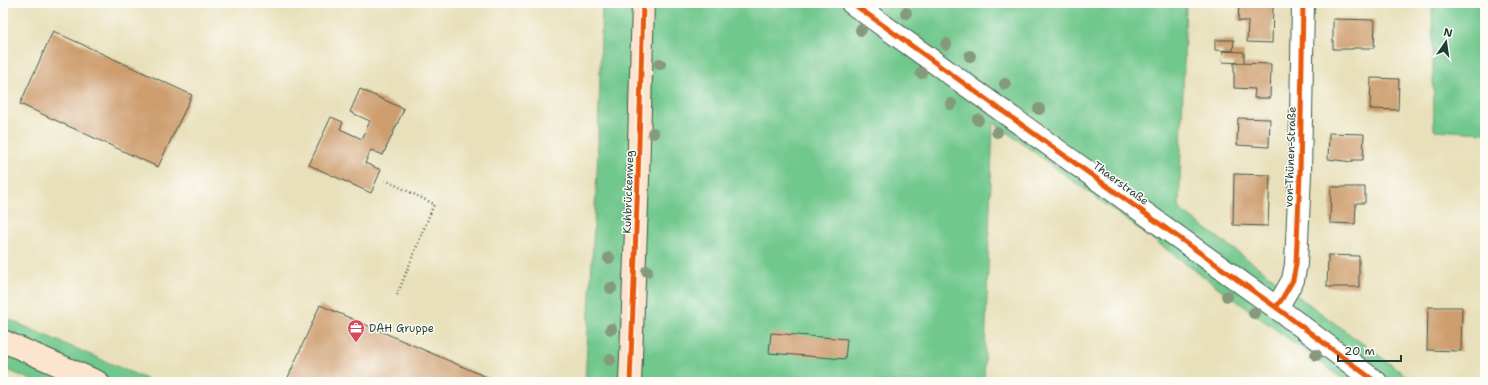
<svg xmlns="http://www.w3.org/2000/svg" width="1488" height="385" font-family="'Shantell Sans',sans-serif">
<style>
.green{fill:#71c88d;stroke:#488260}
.building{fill:#ce9d6e}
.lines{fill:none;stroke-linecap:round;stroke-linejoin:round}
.street-casing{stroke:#3d5548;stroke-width:24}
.secondary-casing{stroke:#3d5548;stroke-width:24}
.path{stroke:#3d5548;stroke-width:2.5;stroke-dasharray:1 3;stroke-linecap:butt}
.street{stroke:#fff;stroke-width:22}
.secondary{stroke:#fbe5cf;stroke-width:22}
.cycleway-casing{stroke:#fdfcf7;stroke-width:8}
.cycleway{stroke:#e8590c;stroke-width:5}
.tree{fill:#859a7c}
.labels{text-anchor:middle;stroke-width:3;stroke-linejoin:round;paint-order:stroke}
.street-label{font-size:11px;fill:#1f3d34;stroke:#fdfcf7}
.poi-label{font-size:11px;fill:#1f3d34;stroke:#fdfcf7;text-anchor:start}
</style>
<rect width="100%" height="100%" fill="#fdfcf7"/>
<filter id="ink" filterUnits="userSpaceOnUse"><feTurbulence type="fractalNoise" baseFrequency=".025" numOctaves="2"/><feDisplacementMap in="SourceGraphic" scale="8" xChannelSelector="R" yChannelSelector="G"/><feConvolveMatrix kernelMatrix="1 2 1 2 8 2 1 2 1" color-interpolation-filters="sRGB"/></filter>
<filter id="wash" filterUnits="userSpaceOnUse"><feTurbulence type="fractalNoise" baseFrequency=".012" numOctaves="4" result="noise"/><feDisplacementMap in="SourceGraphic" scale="16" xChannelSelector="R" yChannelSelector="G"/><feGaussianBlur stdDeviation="0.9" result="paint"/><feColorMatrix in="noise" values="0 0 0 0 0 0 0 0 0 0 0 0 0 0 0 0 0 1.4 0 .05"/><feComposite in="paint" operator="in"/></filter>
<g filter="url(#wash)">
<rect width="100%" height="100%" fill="#e8e0ba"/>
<path class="green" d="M602,3H1186L1179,209L1415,382H1347L993,122L984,382H585L597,174Z
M1432,3H1485V133L1434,130Z
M3,317L153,382H36L3,368Z"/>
<g id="blocks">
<path class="building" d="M1239,5L1273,6L1272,43L1247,42L1248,21H1238Z
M1333,19L1375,20L1374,48H1353V49H1333Z
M53,31L192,95L158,167L20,104Z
M1215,40H1234L1233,51L1215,50Z
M1223,51L1244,52V63L1222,62Z
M1234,63L1271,64L1270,98H1254L1255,89L1234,88Z
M1371,78L1399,79L1398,110L1370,109Z
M360,89L404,109L383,155L371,150L365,163L381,170L371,193L309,165L331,117L343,122L340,129L362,139L370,121L350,112Z
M1238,118L1270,119L1269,147L1237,145Z
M1329,133L1364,134L1363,160H1352V162L1328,159Z
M1234,174L1270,175L1268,226L1233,225Z
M1331,187H1365V203H1356L1355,224L1330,223Z
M1328,255L1359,256V287H1327Z
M320,305L498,382H286Z
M1428,307H1462L1461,351L1427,350Z
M771,333L847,339L845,359L769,353Z"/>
</g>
</g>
<g filter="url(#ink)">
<use href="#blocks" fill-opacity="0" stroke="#3d5548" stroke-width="1"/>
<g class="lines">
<g class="street-casing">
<path id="street" d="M852,3L1281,311L1376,382
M1276,307L1282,299L1293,280L1296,264L1300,174L1303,3"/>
</g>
<g class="secondary-casing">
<path id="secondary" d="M3,341L98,382
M630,382L638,179L643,3"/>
</g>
<path class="path" d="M385,180L434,204L397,295"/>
<use href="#street" class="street"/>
<use href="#secondary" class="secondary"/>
<g class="cycleway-casing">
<path id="cycleway" d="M852,3L1281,311L1376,382
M1276,307L1282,299L1293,280L1296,264L1300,174L1303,3
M630,382L638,179L643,3"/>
</g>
<use href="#cycleway" class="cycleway"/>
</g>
<g class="tree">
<circle cx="906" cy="13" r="6"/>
<circle cx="861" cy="30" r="6"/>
<circle cx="946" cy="44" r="6"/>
<circle cx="970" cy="56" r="6"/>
<circle cx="660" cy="64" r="6"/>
<circle cx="921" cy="73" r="6"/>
<circle cx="1005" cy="84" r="6"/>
<circle cx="951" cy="104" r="6"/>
<circle cx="1039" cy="109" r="6"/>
<circle cx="978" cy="120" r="6"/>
<circle cx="997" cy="132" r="6"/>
<circle cx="653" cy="133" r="6"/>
<circle cx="609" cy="258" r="6"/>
<circle cx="647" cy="271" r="6"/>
<circle cx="611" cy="288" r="6"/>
<circle cx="1227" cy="296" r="6"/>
<circle cx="1254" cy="313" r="6"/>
<circle cx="611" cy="329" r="6"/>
<circle cx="1316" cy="355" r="6"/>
<circle cx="610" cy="360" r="6"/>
</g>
</g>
<defs>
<g id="office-pin" transform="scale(0.9)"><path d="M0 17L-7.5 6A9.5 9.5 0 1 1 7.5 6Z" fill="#d1495b" stroke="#fdfcf7"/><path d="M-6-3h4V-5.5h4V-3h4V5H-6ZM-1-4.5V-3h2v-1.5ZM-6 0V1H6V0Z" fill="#fff"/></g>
</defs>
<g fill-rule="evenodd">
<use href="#office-pin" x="356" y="328"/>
</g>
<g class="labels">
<g class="street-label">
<text transform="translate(1290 157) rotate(-88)" y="4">von-Thünen-Straße</text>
<text transform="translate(1121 183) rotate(36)" y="4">Thaerstraße</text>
<text transform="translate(628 192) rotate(-88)" y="4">Kuhbrückenweg</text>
</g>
<g class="poi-label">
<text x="369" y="332">DAH Gruppe</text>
</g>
</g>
<rect width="1488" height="385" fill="none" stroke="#fdfcf7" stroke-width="16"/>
<g transform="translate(1446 42) rotate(13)" stroke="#fdfcf7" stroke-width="3" paint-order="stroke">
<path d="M0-3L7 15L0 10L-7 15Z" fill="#1f3d34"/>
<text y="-6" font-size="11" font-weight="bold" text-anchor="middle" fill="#1f3d34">N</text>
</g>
<path d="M1338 355v6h63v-6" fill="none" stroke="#1f3d34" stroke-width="2"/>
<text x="1344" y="355" font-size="12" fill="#1f3d34" stroke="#fdfcf7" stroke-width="3" paint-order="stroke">20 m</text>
</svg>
